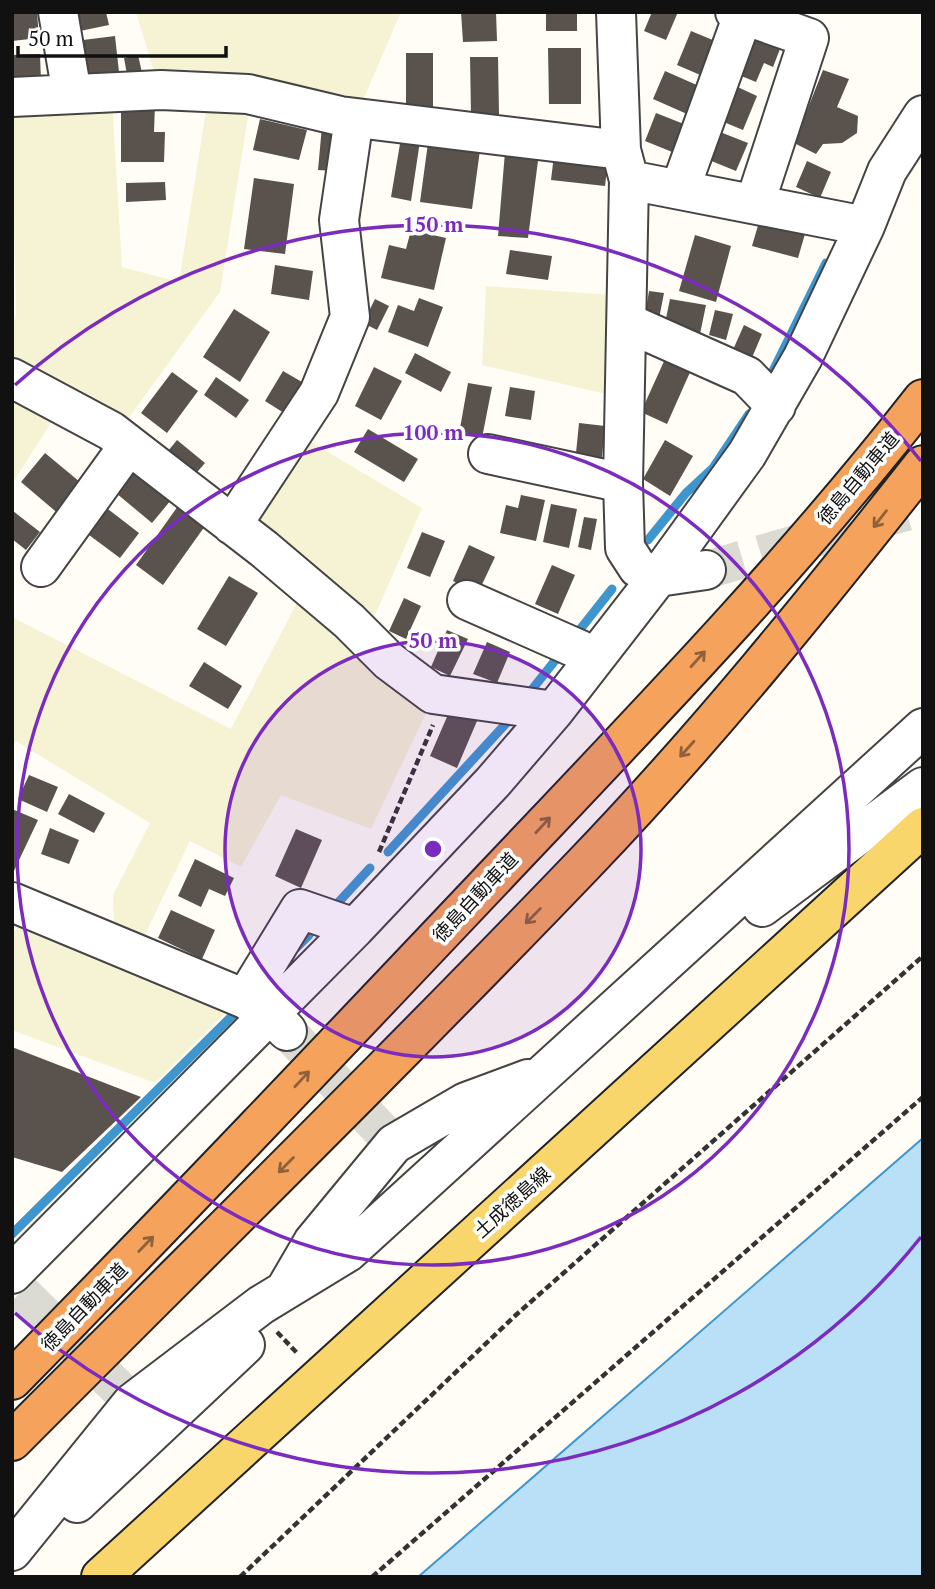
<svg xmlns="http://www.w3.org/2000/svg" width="935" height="1589" font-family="'PT Serif','Noto Sans JP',serif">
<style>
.farmland{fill:#f6f3d4}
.water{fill:#b9e0f7;stroke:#3f96cf;stroke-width:2}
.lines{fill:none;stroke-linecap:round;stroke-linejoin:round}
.stream{stroke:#3f96cf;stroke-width:9}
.building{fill:#5a524d}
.minor-tunnel{stroke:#dbdad3;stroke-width:38;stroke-dasharray:38 19;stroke-linecap:butt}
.minor-casing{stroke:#444;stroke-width:42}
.major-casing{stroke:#222;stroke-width:42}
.highway-casing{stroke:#222;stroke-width:42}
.path{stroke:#333;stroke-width:4.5;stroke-dasharray:7 3.5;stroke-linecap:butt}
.minor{stroke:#fff;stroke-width:38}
.major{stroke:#f9d66b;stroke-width:38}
.highway{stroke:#f5a25d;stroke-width:38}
.oneway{stroke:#8e613b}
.ring{fill:none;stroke:#7b2cbf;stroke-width:3.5}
.labels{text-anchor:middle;stroke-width:7;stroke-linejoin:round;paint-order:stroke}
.street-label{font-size:19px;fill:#111;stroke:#fff}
.centre{fill:#7b2cbf;stroke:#fff;stroke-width:3.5}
.ring-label{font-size:21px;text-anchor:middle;font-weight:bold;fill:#7b2cbf;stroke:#fff;stroke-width:7;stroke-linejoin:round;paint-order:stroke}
</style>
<rect width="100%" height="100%" fill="#fffdf5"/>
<path class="farmland" d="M136,12H401L361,105L191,70L154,72Z
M112,102L122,267L179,282L207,104L249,110L220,292L125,423L12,365V327L16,315L12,113Z
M486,286L612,295L614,396L482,365Z
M12,394L54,418L12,484Z
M311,442L422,508L372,622L255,522Z
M299,599L428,709L371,829L281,795L241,867L190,841L141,943L114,925L113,895L150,823L16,741L12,747V617L231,729Z
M20,924L223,1001L224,1014L155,1083L12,1030V934Z"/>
<path class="water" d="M923,1138V1577H418L448,1551Z"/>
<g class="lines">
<path class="stream" d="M773,371L826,263
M648,540L686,493L713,468L749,414
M578,632L612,589
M530,692L561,653
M388,852L511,718
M335,906L370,868
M295,949L309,935
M12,1234L239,1009"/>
</g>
<path class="building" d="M12,12H37L39,38L12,41Z
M76,12H106L109,25L80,31Z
M461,12H496L497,41L463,42Z
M546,12H577V31H546Z
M652,12H678L666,40L644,31Z
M691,31L720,43L705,77L677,65Z
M115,36L119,72L86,76L83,40Z
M749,36L780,49L773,67L764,63L756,82L734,73Z
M548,48H581V104H549Z
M406,53H433V109H406Z
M40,54L41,82H12V55Z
M138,55L143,77L128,80L124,58Z
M470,57H498L499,114H471Z
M823,70L849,79L837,107L858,116L857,133L842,143L823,144L816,154L794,143Z
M665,71L699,86L687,114L653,99Z
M729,83L757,96L743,130L714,118Z
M121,104L155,105L154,132H165L164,162H121Z
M656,113L694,128L682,156L645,141Z
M260,119L307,130L299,160L253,150Z
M322,126L339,128L334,171L318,170Z
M715,130L748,143L736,171L704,158Z
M401,138L420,141L411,201L391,197Z
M428,143L480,150L472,209L420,202Z
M505,152L539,153L528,238L498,236Z
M554,155L608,161L605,186L551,180Z
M807,161L831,172L820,198L796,187Z
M254,178L294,184L285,254L244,249Z
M165,182L166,200L126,202V183Z
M759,222L805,234L798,258L752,246Z
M411,230L446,238L434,290L381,278L389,245L406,249Z
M695,235L731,246L716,302L679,291Z
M510,250L552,256L548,280L506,274Z
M275,265L313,271L309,300L271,294Z
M649,291L664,293L658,324L644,322Z
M419,298L443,307L428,347L388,332L398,305L414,311Z
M375,299L389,306L377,330L363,323Z
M670,299L706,305L700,334L664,328Z
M234,309L270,332L240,382L203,357Z
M715,310L733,314L726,340L709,335Z
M744,325L762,334L751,360L732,352Z
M415,353L451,372L441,392L405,373Z
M665,359L691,370L667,424L641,412Z
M374,367L402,381L381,420L355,406Z
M283,371L302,382L284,413L265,401Z
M172,372L198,391L167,433L141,413Z
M216,377L249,400L236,418L204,395Z
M468,383L492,387L482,438L459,434Z
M510,387L535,391L531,420L505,416Z
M579,423L605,426L601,466L575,463Z
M368,429L418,459L404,482L354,452Z
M177,440L205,463L192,478L164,456Z
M665,440L693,456L670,496L643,479Z
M45,453L86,487L61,516L21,482Z
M136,470L171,500L152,523L116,493Z
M521,495L545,500L536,541L500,533L506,505L518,508Z
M551,504L577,509L569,548L543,542Z
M104,506L139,533L120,558L85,532Z
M178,506L205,526L163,585L136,565Z
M13,511L40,532L26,550L12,539Z
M584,517L597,519L591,550L578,547Z
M422,532L445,541L430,577L407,568Z
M469,545L495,557L478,593L453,581Z
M552,565L575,575L558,614L535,604Z
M229,576L258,593L226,646L197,629Z
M404,598L421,606L406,639L389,631Z
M447,630L468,639L450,676L431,667Z
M487,642L510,652L497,683L473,674Z
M204,662L242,686L228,709L189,686Z
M450,710L477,721L457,768L430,756Z
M29,775L58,787L47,812L18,799Z
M69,794L105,813L94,833L58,814Z
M12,809L38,820L12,875Z
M50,828L79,840L69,864L41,854Z
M296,829L322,840L301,888L275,876Z
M195,859L234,878L225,896L209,889L201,907L178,896Z
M171,910L215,930L202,959L158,938Z
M12,1047L141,1097L62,1172L12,1157Z"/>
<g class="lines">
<path class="minor-tunnel" d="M706,570L923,507
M287,1031L394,1144
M21,1292L123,1393"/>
<g class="minor-casing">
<path id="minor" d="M58,12L72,94
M616,12L621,150L629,180L623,483L625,548L638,568L658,577L706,570
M735,12L809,38L755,203
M12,97L161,90L248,94L340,116L621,150
M629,180L865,226
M680,189L743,15
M628,323L747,376L776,406
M12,378L111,431L264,549L349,621L389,661L433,694L554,711
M488,454L623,483
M232,525L319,393L350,317L339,220L354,118
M41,567L129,445
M467,600L596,657
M12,902L245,999L270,1014L287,1031
M762,907L923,787
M245,999L300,909L355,928
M12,1274L355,928L493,782L554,711L658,577L747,454L803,357L865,226L887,171L923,115
M285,1290L313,1242L394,1144L466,1102L528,1079
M77,1503L245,1345
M12,1551L132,1403L261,1305L348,1252L923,728"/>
</g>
<g class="major-casing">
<path id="major" d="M101,1577L923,827"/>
</g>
<g class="highway-casing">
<path id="highway" d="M12,1380C177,1212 339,1041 501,870C646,717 793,565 923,399
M12,1441C203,1249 397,1059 584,864C705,738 815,602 923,465"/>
</g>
<path class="path" d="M379,852L433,725
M277,1332L298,1354
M240,1577L517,1314L923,956
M372,1577L923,1097"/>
<use href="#minor" class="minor"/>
<use href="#major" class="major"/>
<use href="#highway" class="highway"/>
</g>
<defs><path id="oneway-shaft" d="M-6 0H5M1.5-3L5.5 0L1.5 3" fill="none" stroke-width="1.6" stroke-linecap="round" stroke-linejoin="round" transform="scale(1.75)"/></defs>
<g class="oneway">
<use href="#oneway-shaft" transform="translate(880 519) rotate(128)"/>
<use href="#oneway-shaft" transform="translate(698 659) rotate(-48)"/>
<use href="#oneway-shaft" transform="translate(687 749) rotate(132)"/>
<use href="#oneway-shaft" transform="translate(543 825) rotate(-47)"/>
<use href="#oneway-shaft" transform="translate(533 916) rotate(135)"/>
<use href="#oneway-shaft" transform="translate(302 1079) rotate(-47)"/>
<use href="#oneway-shaft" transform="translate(286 1165) rotate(135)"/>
<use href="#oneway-shaft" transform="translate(146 1244) rotate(-46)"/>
</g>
<circle cx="433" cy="849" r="208" fill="#7b2cbf" fill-opacity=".12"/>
<g class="ring">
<circle cx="433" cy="849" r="208"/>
<circle cx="433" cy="849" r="416"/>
<path d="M921 1237A624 624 0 0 1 15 1313M15 385A624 624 0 0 1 921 461"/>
</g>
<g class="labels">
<g class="street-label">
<text transform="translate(858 478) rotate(-50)" y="7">徳島自動車道</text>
<text transform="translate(475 897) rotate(-47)" y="7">徳島自動車道</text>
<text transform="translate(512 1202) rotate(-42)" y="7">土成徳島線</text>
<text transform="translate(84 1307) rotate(-46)" y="7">徳島自動車道</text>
</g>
</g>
<circle cx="433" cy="849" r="10" class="centre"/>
<g class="ring-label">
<text x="433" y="232">150 m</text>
<text x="433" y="440">100 m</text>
<text x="433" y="648">50 m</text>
</g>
<rect width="935" height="1589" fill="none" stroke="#111111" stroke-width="28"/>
<path d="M18 46v10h208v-10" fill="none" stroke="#111111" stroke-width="3.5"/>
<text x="28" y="46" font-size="21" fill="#111111" stroke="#ffffff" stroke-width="5" paint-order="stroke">50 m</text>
</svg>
